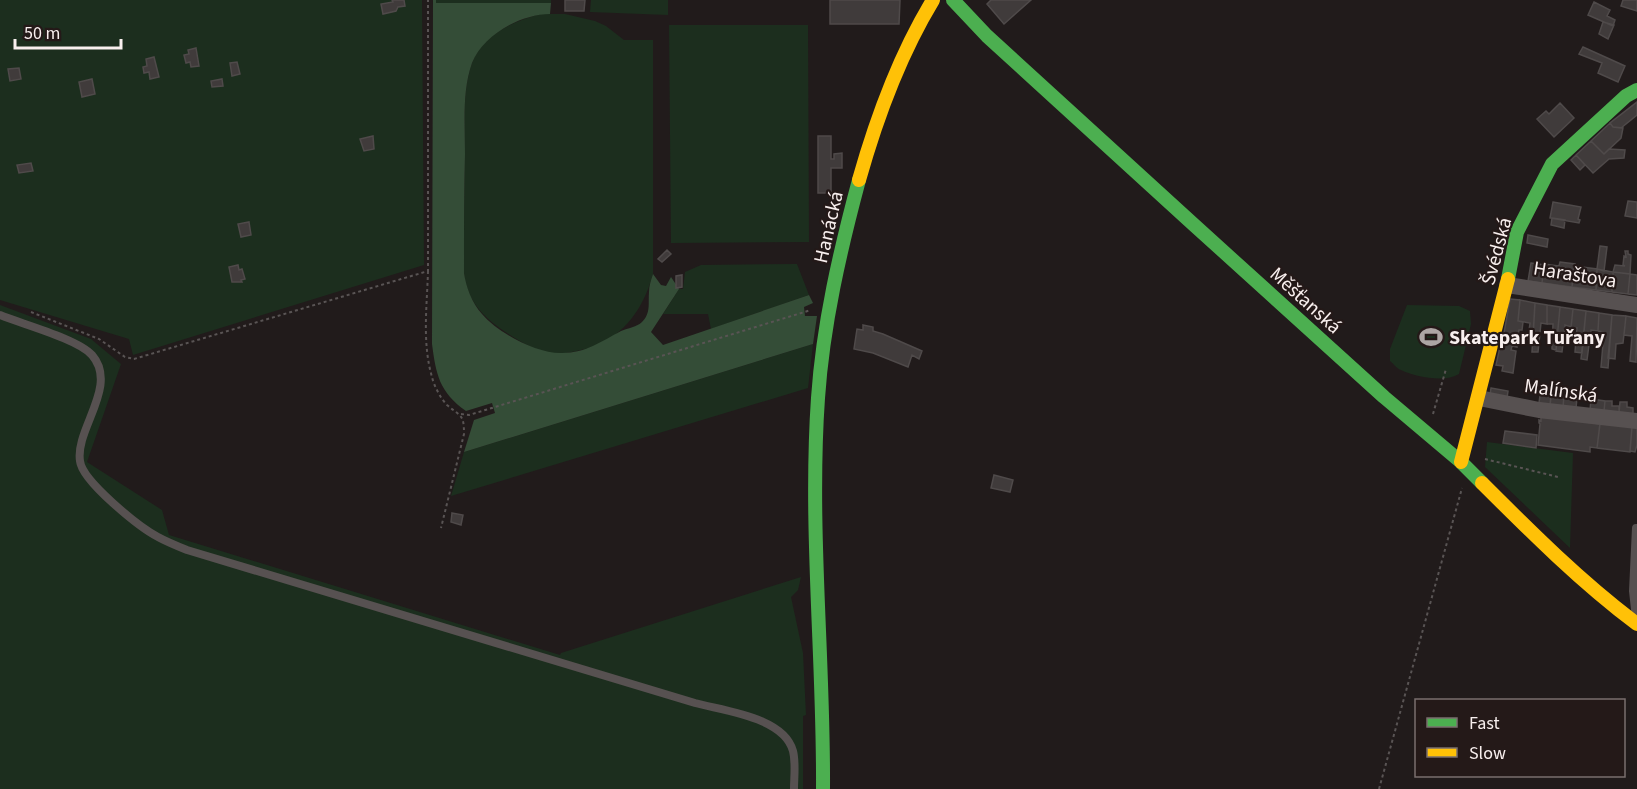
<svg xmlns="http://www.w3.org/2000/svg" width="1637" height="789" font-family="'Source Sans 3',sans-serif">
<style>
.green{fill:#1c2e1e}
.forest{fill:#344d37}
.building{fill:#403b3b;stroke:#4f4a4a;stroke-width:1.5}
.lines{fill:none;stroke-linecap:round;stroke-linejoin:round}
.path{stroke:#595454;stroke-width:2;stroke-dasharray:3 3;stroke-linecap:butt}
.lane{stroke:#575151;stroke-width:8}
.street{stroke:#575151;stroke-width:16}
.fast{stroke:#4caf50;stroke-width:14}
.slow{stroke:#ffc107;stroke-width:14}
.labels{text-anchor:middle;stroke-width:4.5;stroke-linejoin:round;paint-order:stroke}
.street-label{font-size:20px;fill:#f8efee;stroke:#241918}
.poi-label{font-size:20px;font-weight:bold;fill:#f8efee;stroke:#241918;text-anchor:start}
</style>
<rect width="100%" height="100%" fill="#211b1b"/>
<path class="green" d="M0,0H422L424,265L133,355L129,339L0,300Z
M436,0H551V3H436Z
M591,0H668V15L590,12Z
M541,14H565L595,21L606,26L624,40H653V274C643,311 620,342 581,350C571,352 561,355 550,353C534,350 517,340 504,331C482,316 467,300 464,273C464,233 464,193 465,154C465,124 462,91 472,63C483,34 514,21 541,14Z
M669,25H808L809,242L671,243Z
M797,264L809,295L711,329L708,314H663L679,289H683L685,272L701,265Z
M0,305L91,339L121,364L87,462L162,510L169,535L560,655L561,653L801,577L798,590L791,597L803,653L806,715L803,716V789H0Z
M1407,305L1459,306L1470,311L1471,324L1459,374C1445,383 1416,377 1401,370C1397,369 1394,364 1390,361V349Z
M813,344L808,388L451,496L464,452Z
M1487,442L1573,453L1570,548L1485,467Z"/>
<path class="forest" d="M433,0H436V3H551L550,14C521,14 483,35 472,63C462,91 465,124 465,154C464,193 464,233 464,273C466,287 472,303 482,314C498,333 538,354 562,353C586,353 602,341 621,331C628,328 637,327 642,322C651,313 648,304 649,292C649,286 651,280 653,274L661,285L666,286L671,277L679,289L651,332L663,345L809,295L813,303L804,307L805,316H817L813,344L464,452L474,420L495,413L492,403L466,411C439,392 436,374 432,344Z"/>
<path class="building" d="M392,0H404L405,6L398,7L396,11L383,14L381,4L393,2Z
M565,0H585L584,11H565Z
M830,0H900L899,24H830Z
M991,0H1031L1004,24L987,4Z
M1623,0H1637V11L1621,6Z
M1594,2L1610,10L1607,16L1615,20L1613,26L1588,15Z
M1603,22L1614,25L1608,39L1599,34Z
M1583,47L1625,66L1618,82L1598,73L1602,63L1579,54Z
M196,48L199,66L191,67L190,62L186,63L184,55L189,54L188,50Z
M154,57L159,77L150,79L149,72L144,73L143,67L147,66L146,59Z
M237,62L240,74L232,76L230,63Z
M19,68L21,79L10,81L8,69Z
M92,79L95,94L82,97L79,82Z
M222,79L223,86L212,87L211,81Z
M1637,102V115L1621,128L1613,127L1610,123Z
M1560,103L1574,118L1554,137L1537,119L1546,111L1549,114Z
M1610,123L1613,127L1623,128L1621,138L1604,154L1591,141Z
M373,136L374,149L364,151L360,139Z
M818,136H831V159H834V154L842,153V168H831V193H818Z
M1591,141L1604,154L1609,149L1625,150L1624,158L1609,159L1593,173L1576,155Z
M1576,155L1585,165L1580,170L1571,160Z
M31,163L33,171L19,173L17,165Z
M1628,201L1637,202V218L1625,216Z
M1553,202L1581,207L1578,219L1580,220L1579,223L1550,218Z
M1552,218L1565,220L1564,228L1551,225Z
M249,222L251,235L241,237L238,224Z
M1528,235L1548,239L1547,247L1527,243Z
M1600,246L1607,247L1604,271L1597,269Z
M667,250L671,254L662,262L658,259Z
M1625,251H1628V254L1631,255L1630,274L1613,272L1615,265L1625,266L1623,265L1624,256L1626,257Z
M1560,262L1575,264L1572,287L1542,283L1544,264L1559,266Z
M1531,263L1544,265L1542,283L1528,281Z
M238,265L239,270L242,269L245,279L241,280L242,282H232L229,267Z
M1574,266L1597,269L1596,290L1572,287Z
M1597,269L1613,272L1612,292L1596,290Z
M1613,272L1630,274L1628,294L1612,292Z
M1630,274L1637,275V295L1628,294Z
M682,275V287L676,288V276Z
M1510,299L1520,300L1518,321L1523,322L1522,330H1519L1518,335L1504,333Z
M1520,300L1535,303L1533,339H1528L1530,323L1518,321Z
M1535,303L1547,305V324L1541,323L1538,352H1532Z
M1547,305L1560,307L1556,350L1552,349L1553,324H1547Z
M1560,307L1573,309L1571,327L1565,325L1562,352L1556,351Z
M1573,309L1586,311L1582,353L1575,352L1577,328H1571Z
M1586,311L1599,313L1598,331L1591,330L1587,360L1581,359Z
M1599,313L1612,315L1608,368L1601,367L1604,332L1598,331Z
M1612,315L1626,316L1623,343L1616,344L1615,359L1608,358Z
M1626,316L1637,318L1636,362L1630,361L1632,336L1624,335Z
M863,325L873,327V331L883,334L922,351L919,359L912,355L908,367L873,353L854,349L857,329L863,330Z
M1503,333L1518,335L1517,347L1512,346L1511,350L1516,351L1513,373L1502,371L1503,366L1496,365Z
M1491,388L1508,391L1507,398L1490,395Z
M1541,388L1552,390L1550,405L1539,403Z
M1551,394L1564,396L1563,407L1550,405Z
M1564,396L1577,398L1576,408L1563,407Z
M1591,399L1605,401L1604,411L1590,410Z
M1605,401H1612V406H1619V413L1604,411Z
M1620,402H1627V407L1633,408V414L1619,413Z
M1541,416L1600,424L1597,448L1590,447V452L1538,445L1540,424L1539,423V420L1541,421Z
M1600,423L1632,427L1630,452L1597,448Z
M1632,427H1637V445L1635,452L1630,451Z
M1505,431L1537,435L1536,448L1503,443Z
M994,475L1013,480L1010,492L991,488Z
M452,513L463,515L461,525L451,522Z"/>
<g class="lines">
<path class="path" d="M428,271C427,306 422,343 432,377C434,386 441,399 447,405C461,417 464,414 464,434L441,528
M31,312L99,339L125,357L134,359L428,271V0
M461,414L469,415L811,310
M1433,414L1446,369
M1485,459L1558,477
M1379,789L1462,488"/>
<path class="lane" d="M0,315C22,324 78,339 92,355C119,386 75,429 80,461C82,481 139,527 158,537C167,542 177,546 187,550L695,703C724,711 784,717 793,751C796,763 794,777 794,789
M1636,528L1633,591L1636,618"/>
<path class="street" d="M1507,285L1637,305
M1479,398L1539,410L1637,421"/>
<path class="fast" d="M953,0L987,36L1193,224L1384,397L1461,462L1482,483
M1508,279L1517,232L1552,164L1626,96L1637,90
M823,789C824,659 809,528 818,398C823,324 840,251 859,180"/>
<path class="slow" d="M859,180C877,116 899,56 933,0
M1461,462L1508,279
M1482,483C1531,532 1581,582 1637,624"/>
</g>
<defs>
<g id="stadium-bare" transform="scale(1.8)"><path d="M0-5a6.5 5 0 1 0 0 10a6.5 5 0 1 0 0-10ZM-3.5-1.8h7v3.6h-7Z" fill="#ada5a4" stroke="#241918" stroke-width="2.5" paint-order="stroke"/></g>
</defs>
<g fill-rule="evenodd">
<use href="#stadium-bare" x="1431" y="337"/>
</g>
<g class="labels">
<g class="street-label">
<text transform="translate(828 227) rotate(-77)" y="7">Hanácká</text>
<text transform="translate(1496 251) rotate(-75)" y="7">Švédská</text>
<text transform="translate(1575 274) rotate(9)" y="7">Haraštova</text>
<text transform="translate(1306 300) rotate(42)" y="7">Měšťanská</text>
<text transform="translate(1561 390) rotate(8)" y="7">Malínská</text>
</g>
<g class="poi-label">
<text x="1449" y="344">Skatepark Tuřany</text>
</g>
</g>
<rect x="1415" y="699" width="210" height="78" fill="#241918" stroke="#796f6e" stroke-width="1.5"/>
<rect x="1427" y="718" width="30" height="9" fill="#4caf50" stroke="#796f6e" stroke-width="1.5"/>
<text x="1469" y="729" font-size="18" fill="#f8efee">Fast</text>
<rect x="1427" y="748" width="30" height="9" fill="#ffc107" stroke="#796f6e" stroke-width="1.5"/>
<text x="1469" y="759" font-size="18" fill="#f8efee">Slow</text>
<path d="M15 39v9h106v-9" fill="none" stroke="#f8efee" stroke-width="3"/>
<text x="24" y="39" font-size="18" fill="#f8efee" stroke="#241918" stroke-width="4.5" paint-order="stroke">50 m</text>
</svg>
